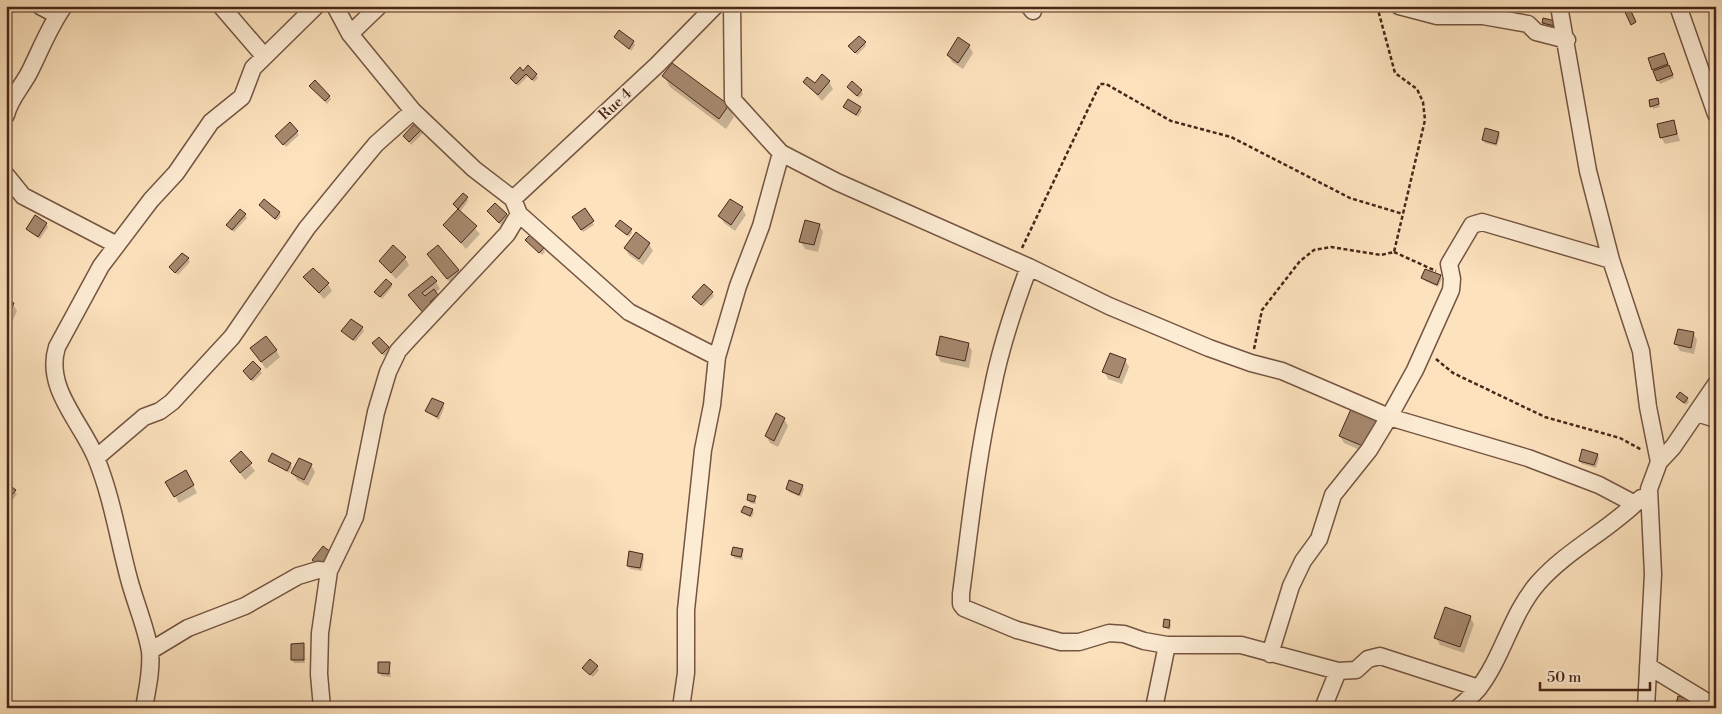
<svg xmlns="http://www.w3.org/2000/svg" width="1722" height="714" font-family="'Libre Bodoni',serif">
<style>
.shadow{fill:#0003}
.building{fill:#a6886e;stroke:#482619}
.lines{fill:none;stroke-linecap:round;stroke-linejoin:round}
.minor-casing{stroke:#755542;stroke-width:19}
.path{stroke:#482619;stroke-width:2.5;stroke-dasharray:4 2.5;stroke-linecap:butt}
.minor{stroke:#fdecd4;stroke-width:16}
.labels{text-anchor:middle;stroke-width:4;stroke-linejoin:round;paint-order:stroke}
.street-label{font-size:15px;fill:#482619;stroke:#fdecd4}
</style>
<rect width="100%" height="100%" fill="#fce2bd"/>
<filter id="stains"><feTurbulence type="fractalNoise" baseFrequency=".004" numOctaves="4"/><feColorMatrix values="0 0 0 0 .2 0 0 0 0 .09 0 0 0 0 .02 0 0 0 .5 -.17"/></filter>
<radialGradient id="worn" r=".72"><stop offset=".6" stop-color="#630" stop-opacity="0"/><stop offset="1" stop-color="#630" stop-opacity=".3"/></radialGradient>
<path class="shadow" d="M132,6H144L139,12Z
M623,6H634L629,12Z
M664,6H678L673,13Z
M1544,20L1560,29L1545,26Z
M615,37L633,42L635,45L631,51Z
M865,43L866,46L857,55L852,49Z
M969,46L973,53L963,69L952,62L948,55Z
M1665,57L1674,78L1660,84L1654,69Z
M524,72L536,75L538,78L534,82L528,76L518,86L511,78Z
M664,76L728,106L734,117L726,129L670,87Z
M805,82L815,85L829,82L833,89L822,101Z
M313,89L329,96L331,99L327,104Z
M851,90L861,91L863,94L859,98Z
M1659,103L1660,107L1653,109L1652,106Z
M845,107L860,108L862,111L858,117Z
M1674,122L1680,141L1665,144L1661,137Z
M421,129L423,133L411,145L404,136Z
M297,132L299,135L286,147L279,139Z
M1498,133L1500,136L1497,146L1485,143L1483,140Z
M467,198L468,201L460,212L480,234L466,249L445,225L459,210L455,205Z
M260,205L279,213L281,216L277,221Z
M742,208L746,215L735,231L724,223L720,216Z
M585,210L594,225L583,232L574,217Z
M488,211L506,215L507,218L501,225Z
M245,215L247,218L234,232L227,225Z
M46,224L48,227L40,239L27,229Z
M819,225L823,232L818,252L805,249L801,242Z
M617,226L631,230L632,233L629,237Z
M636,234L649,244L653,251L643,265L629,255L625,248Z
M528,243L543,249L545,252L542,255Z
M428,254L458,270L462,277L452,285Z
M405,258L409,265L396,279L380,261Z
M188,259L190,262L178,275L172,270L171,267Z
M1440,276L1442,279L1438,287L1425,281L1423,278Z
M305,278L328,284L332,291L324,299Z
M436,282L440,289L435,293L441,302L430,321L410,296Z
M391,284L392,287L382,299L376,292Z
M712,293L714,296L703,307L694,297Z
M6,301L13,304L17,311L9,329L6,328Z
M362,328L364,331L355,342L343,331Z
M1693,333L1697,340L1694,354L1680,351L1676,344Z
M373,343L388,348L389,351L384,356Z
M968,344L972,351L969,368L941,362L937,355Z
M252,349L276,350L280,357L266,369Z
M1125,360L1129,367L1122,384L1108,379L1104,371Z
M253,363L262,373L253,382L244,371Z
M1678,398L1687,399L1689,402L1686,405Z
M443,404L444,408L439,420L426,411Z
M784,419L788,426L778,447L770,443L766,436Z
M1376,421L1380,428L1369,454L1344,443L1340,436Z
M240,453L255,471L245,480L231,461Z
M1597,455L1599,458L1596,468L1582,464L1580,461Z
M269,461L290,464L292,467L289,473Z
M311,465L315,472L308,486L297,480L293,473Z
M186,472L197,493L179,503L167,482Z
M802,486L804,489L801,497L789,492L787,489Z
M9,487L17,494L8,506L6,504V491Z
M755,497L756,504L750,503L748,500Z
M752,510L754,513L751,518L743,512Z
M742,550L743,560L734,558L733,555Z
M642,555L644,558L642,571L630,569L628,566Z
M1470,617L1474,624L1464,653L1440,645L1436,638Z
M1169,622L1171,625L1170,630L1164,627Z
M303,645L305,663H294L292,659Z
M379,663H389L391,677L381,676Z
M597,667L599,670L593,677L586,671Z
M1694,701L1695,708H1682L1678,704Z"/>
<path class="building" d="M1630,9L1636,22L1631,25L1625,12Z
M1543,18L1560,22L1559,27L1542,23Z
M619,30L634,41L629,49L614,37Z
M859,36L866,42L855,53L848,46Z
M958,37L970,45L958,63L947,55Z
M1664,53L1668,64L1652,70L1648,58Z
M672,63L729,105L719,119L662,76Z
M528,65L537,74L532,80L526,74L516,84L510,78L520,67L523,71Z
M1669,65L1673,75L1657,81L1653,71Z
M822,74L830,81L818,95L803,82L807,77L815,83Z
M315,80L330,96L325,101L309,86Z
M852,81L862,90L857,96L847,87Z
M1658,98L1659,104L1650,107L1649,100Z
M848,99L861,107L856,115L843,107Z
M1674,120L1677,134L1660,138L1657,124Z
M290,122L298,131L283,145L275,136Z
M416,122L422,129L409,142L403,136Z
M1485,128L1499,132L1496,144L1482,140Z
M463,193L468,197L458,209L453,204Z
M264,199L280,212L275,219L259,205Z
M730,199L743,207L731,225L718,216Z
M495,203L507,214L499,223L487,211Z
M585,208L594,221L581,230L572,217Z
M240,209L246,214L232,230L226,225Z
M458,209L477,226L461,243L443,225Z
M35,215L47,223L38,237L26,229Z
M620,220L632,229L627,235L615,226Z
M805,220L820,224L814,245L799,242Z
M636,232L650,243L639,259L624,248Z
M530,235L544,248L539,253L525,240Z
M393,245L406,257L391,273L379,261Z
M438,245L459,270L447,279L427,254Z
M182,253L189,258L175,273L169,267Z
M313,268L329,283L319,293L303,277Z
M1425,269L1441,275L1437,285L1421,278Z
M432,276L437,281L422,293L425,296L434,289L438,295L430,302L434,307L425,315L408,295Z
M386,279L392,284L380,297L374,292Z
M704,284L713,292L701,305L692,297Z
M6,299L14,303L6,320Z
M351,319L363,327L353,340L341,331Z
M1678,329L1694,332L1691,348L1674,344Z
M266,336L277,350L261,362L250,348Z
M940,336L969,343L965,361L936,355Z
M379,337L389,347L382,354L372,343Z
M1110,353L1126,359L1119,378L1102,372Z
M253,361L261,369L251,380L243,371Z
M1680,392L1688,398L1684,403L1676,397Z
M432,398L444,403L437,417L425,411Z
M1351,409L1377,420L1365,447L1339,436Z
M776,413L785,418L774,441L765,436Z
M1582,449L1598,454L1594,465L1579,461Z
M241,451L252,463L240,473L230,461Z
M272,453L291,463L287,471L268,461Z
M299,458L312,464L304,480L291,473Z
M186,470L194,485L174,497L165,482Z
M789,480L803,485L799,495L786,489Z
M9,485L16,490L6,503V489Z
M748,494L756,496L754,502L747,500Z
M744,506L753,509L750,516L741,512Z
M323,546L332,553L321,567L312,560Z
M733,547L743,549L741,557L731,555Z
M629,551L643,554L640,568L627,566Z
M1445,607L1471,616L1460,647L1434,638Z
M1164,619L1170,620L1169,628L1163,627Z
M304,643V660H291V644Z
M590,659L598,666L590,675L582,668Z
M378,662H390L389,674L378,673Z
M1678,696L1695,700L1693,708L1676,704Z"/>
<g class="lines">
<g class="minor-casing">
<path id="minor" d="M40,6L57,15
M221,6L264,56
M732,6L733,100L781,153L837,182L1029,267L1109,306L1209,348L1251,363L1282,371L1389,417L1528,458L1599,485L1635,504
M1029,6L1033,11
M1399,6L1437,16H1483L1528,24L1536,32L1567,40
M1559,6L1588,171L1611,260L1641,351L1648,407L1659,462
M1678,6L1716,114
M350,34L379,6
M6,115C10,98 22,87 30,71C41,49 49,27 64,6
M6,175L23,196L117,245
M513,199L657,65L715,6
M519,214L629,312L717,357
M1029,267C1014,307 1000,348 992,391C977,458 970,526 961,594V604L964,608L1017,630L1061,642H1079L1109,633L1124,634L1144,641L1167,645H1241L1338,671L1356,670L1368,659L1380,656L1479,688
M1697,413L1716,419
M96,458L144,417L160,411L172,402L232,337L307,228L356,168L376,144L413,111
M150,651L188,628L245,606L298,576L318,570L329,571
M1270,654L1291,586L1303,561L1319,539L1333,495L1369,450L1389,417L1415,370L1451,290L1452,279L1449,264L1472,225L1482,222L1611,260
M1648,666L1709,703L1716,705
M144,708C147,690 152,670 150,651C146,627 135,602 129,579C118,538 112,497 96,458C82,423 44,388 57,347L101,266L151,200L176,173L211,122L242,97L253,68L316,6
M322,708L319,674L320,633L329,571L355,517L376,412L388,372L398,351L407,341L507,234L519,214L513,199L474,169L413,111L350,34L335,6
M681,708L686,673V610L703,450L712,405L717,357L738,286L761,226L781,153
M1154,708L1167,645
M1323,708L1338,671
M1458,708C1465,702 1472,696 1478,689C1503,657 1511,614 1538,583C1568,549 1610,530 1641,498
M1646,708L1653,574L1649,489L1659,462L1673,447L1716,384"/>
</g>
<path class="path" d="M1022,248L1100,84H1106L1171,121L1231,137L1350,198L1403,214
M1394,252L1436,271
M1254,349L1262,310L1300,261L1314,250L1331,247L1381,255L1394,252L1425,120L1423,102L1417,89L1395,73L1377,6
M1436,359L1453,373L1545,417L1620,438L1642,450"/>
<use href="#minor" class="minor"/>
</g>
<g class="labels">
<g class="street-label">
<text transform="translate(615 104) rotate(-43)" y="5">Rue 4</text>
</g>
</g>
<rect width="1722" height="714" fill="none" stroke="#fce2bd" stroke-width="25"/>
<rect x="8" y="8" width="1707" height="699" fill="none" stroke="#482619" stroke-width="2.5"/>
<rect x="12" y="12" width="1697" height="689" fill="none" stroke="#482619"/>
<path d="M1540 682v8h110v-8" fill="none" stroke="#482619" stroke-width="2.5"/>
<text x="1547" y="682" font-size="15" fill="#482619" stroke="#fdecd4" stroke-width="4" paint-order="stroke">50 m</text>
<rect width="100%" height="100%" filter="url(#stains)"/>
<rect width="100%" height="100%" fill="url(#worn)"/>
</svg>
